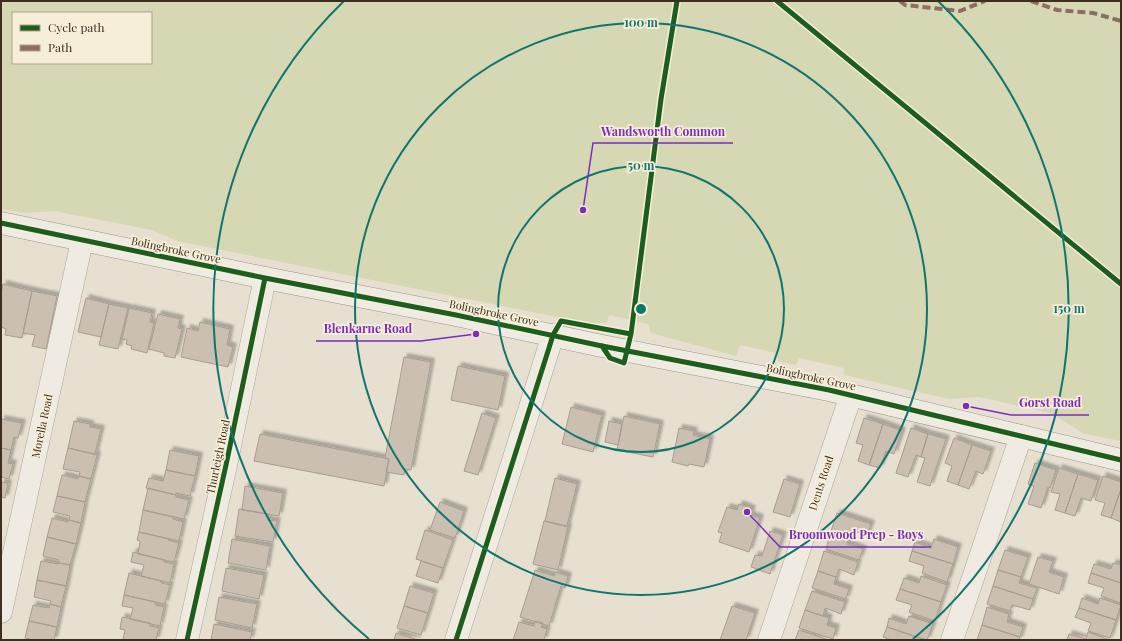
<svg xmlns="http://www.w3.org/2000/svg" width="1122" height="641" font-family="'Playfair Display',serif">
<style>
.green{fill:#d6d7b3;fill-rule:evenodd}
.building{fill:#cbbfb2;stroke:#a89c90;filter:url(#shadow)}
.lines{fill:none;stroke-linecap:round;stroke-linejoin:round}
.street-casing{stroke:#ada599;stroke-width:23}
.secondary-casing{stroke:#9c958a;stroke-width:23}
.street{stroke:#efebe3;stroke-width:22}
.secondary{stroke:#efebe3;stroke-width:22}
.quiet{stroke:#8d6e63;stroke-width:4;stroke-dasharray:8 4;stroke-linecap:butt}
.cycleway-casing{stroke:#f7eed8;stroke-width:8}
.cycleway{stroke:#1b5e20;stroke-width:5}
.ring{fill:none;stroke:#0f766e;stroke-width:2}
.labels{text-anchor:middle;stroke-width:3.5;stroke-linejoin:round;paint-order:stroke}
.street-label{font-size:11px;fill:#3d2e20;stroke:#f7eed8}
.centre{fill:#0f766e;stroke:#f7eed8;stroke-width:2}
.ring-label{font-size:12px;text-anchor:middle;font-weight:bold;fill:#0f766e;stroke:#f7eed8;stroke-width:3.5;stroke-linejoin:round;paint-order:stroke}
.leader{fill:none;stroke:#7b2cbf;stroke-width:1.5}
.callout-dot{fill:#7b2cbf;stroke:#f7eed8;stroke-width:1.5}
.callout-label{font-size:12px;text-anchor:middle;font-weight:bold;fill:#7b2cbf;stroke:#f7eed8;stroke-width:3.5;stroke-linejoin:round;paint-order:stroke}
</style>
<defs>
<filter id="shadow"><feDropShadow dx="3.5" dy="-3.5" stdDeviation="1" flood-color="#0004"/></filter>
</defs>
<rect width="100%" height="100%" fill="#e7e0d1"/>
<path class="green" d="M1,1H1121V441L1085,434L1050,413L979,397L949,399L844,375V368L799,358L796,365L778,361L776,353L740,345L736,356L651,333L648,324L609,315L607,322L592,324L177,241L152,230L54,211L25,213L1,209ZM13,13H151V63H13Z"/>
<path class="building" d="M3,284L32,291L22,338L5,335L6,329L1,327V294Z
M32,291L57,296L46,349L32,346L35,335L23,333Z
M86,298L109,304L101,337L78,332Z
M109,304L128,308L118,349L99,345Z
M129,308L152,313L150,322L154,323L147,353L131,349L132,346L126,344L127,340L122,339Z
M158,314L180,319L178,328L182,329L175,358L164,356V353L149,349Z
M200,322L230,329L227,345L233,347L228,367L181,357L187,328L198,331Z
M404,357L431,362L411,470L405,469L404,475L386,472L389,459L385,458Z
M458,366L505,376L498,410L451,400Z
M571,407L602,415L593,452L562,444Z
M482,413L496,418L478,475L464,471Z
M624,416L660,424L653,457L617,450Z
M864,418L883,424L869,465L858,461L863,445L856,443Z
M1,419L22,423L18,438L14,437L11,450L1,448Z
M74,421L90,424V427L101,429L95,454L68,448Z
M609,421L622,424L618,445L605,442Z
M883,424L902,431L894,454L886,451L880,468L869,465Z
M679,428L694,431L693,435L710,439L704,467L689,464L688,466L672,462Z
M911,428L928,434L921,457L916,455L908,477L896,473Z
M260,434L389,459L384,486L254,461Z
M928,434L946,439L930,486L917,482L925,458L921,457Z
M954,438L972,445L958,485L947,481L952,466L945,463Z
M972,445L991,451L983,474L976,471L969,489L958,485Z
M1,448L11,450L8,463L13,464L9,479L1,477Z
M68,448L97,455L91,479L79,476L80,472L63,469Z
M170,450L199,456L195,476L166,470Z
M1035,463L1056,470L1050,488L1048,487L1041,508L1028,504L1034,486L1028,484Z
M1059,468L1078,474L1065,513L1055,510L1060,494L1051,492Z
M166,470L195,476L190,496L176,493V495L146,488L149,478L163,481Z
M1078,474L1098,480L1091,501L1081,498L1075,516L1065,513Z
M62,475L78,479L79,476L91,479L85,502L57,496Z
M1103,476L1121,482V489L1111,518L1101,515L1105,503L1095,500Z
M555,478L577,484L567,526L545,521Z
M784,479L800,484L790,517L773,512Z
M1,482L8,483L5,498L1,497Z
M245,486L283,493L279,516L242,510Z
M148,488L176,495V497L189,500L184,519L143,510Z
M1121,489V522L1111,518Z
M57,496L85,502L81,523L69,520L70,516L53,512Z
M440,502L464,511L455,538L430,530Z
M739,504L752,509L750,515L760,518L749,552L719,542L722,533L718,532L727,507L737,510Z
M239,509L269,514L268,520L277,521L273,542L235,536Z
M143,510L173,517V519L183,522L179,541L139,532Z
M837,513L871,524L867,535L851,530L849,537L831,531Z
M52,518L68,522L69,520L81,523L76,544L47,537Z
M544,521L568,527L558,570L533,564Z
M425,530L453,540L443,568L416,559Z
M770,531L783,535L770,574L751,567L755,555L762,556Z
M831,531L849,537L847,544L863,549L859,560L826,549Z
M139,532L169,539L168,540L179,543L174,562L138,554L140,541L137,540Z
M47,537L76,544L70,565L59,563V560L43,556Z
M232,539L270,546L266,570L228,563Z
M934,539L958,547L953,564L912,551L915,542L931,548Z
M1005,550L1028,557L1021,577L998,570Z
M824,551L858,562L854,575L839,569L836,577L818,571Z
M912,551L953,564L947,582L922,573L924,566L909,561Z
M133,552L164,560V562L174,564L170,583L141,576L144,565L131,562Z
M1038,557L1053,561L1049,572L1064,577L1059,594L1029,584Z
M41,561L58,564L59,563L70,565L66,586L37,580Z
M421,561L443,568L438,583L416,576Z
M1113,563L1121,565V583L1091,573L1094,564L1111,569Z
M226,568L264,575L259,599L222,591Z
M535,570L554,576L555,572L568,576L565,588L561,586L549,626L520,617Z
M998,570L1021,577L1019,583L1037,588L1033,599L993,586Z
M818,571L836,577L834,584L849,589L846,599L812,588Z
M129,573L161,581V583L170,585L165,604L124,595Z
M1091,573L1121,583V603L1101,596L1104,588L1088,583Z
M921,576L947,585L941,602L900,589L904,578L919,583Z
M37,580L66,586L61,607L50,604L51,601L34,597Z
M410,586L434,593L428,613L404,606Z
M993,586L1033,599L1030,610L1012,605L1010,611L987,604Z
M900,589L941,602L935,621L909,612L912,605L896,600Z
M812,591L845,602L841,614L825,608L823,616L805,610Z
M124,595L155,602V605L164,607L160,626L130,619L133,608L122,606Z
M219,597L257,604L252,628L215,620Z
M1082,598L1098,604L1100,598L1121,605L1116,620L1079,608Z
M50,604L61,607L57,627L29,621L33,605L49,608Z
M404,606L428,613L421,635L397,628Z
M732,606L755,613L746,640H720Z
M987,607L1009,614L1007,622L1023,627L1020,637L982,625Z
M1079,608L1116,620L1110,638L1088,631L1091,623L1075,617Z
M805,610L829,618L827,625L836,628L833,639L799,628Z
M909,616L933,624L927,640L887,627L889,618L906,624Z
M122,617L150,623V626L159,628L156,640H129L123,639L125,630L120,629Z
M29,621L57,627L54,640H33L25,638Z
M535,621L543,623L541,627L547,629L544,640H513L519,622L534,626Z
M214,624L252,632L250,640H211Z
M982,625L1020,637L1019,640H977Z
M887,627L925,640H891L883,637Z
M799,630L829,640H795Z
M1088,632L1110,640H1067L1069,634L1086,639Z
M396,633L418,640H394Z"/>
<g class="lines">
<g class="street-casing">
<path id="street" d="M1,612L82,241
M187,640L226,465L265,278
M456,640L553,335
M769,640L851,395
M952,640L1021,436"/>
</g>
<g class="secondary-casing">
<path id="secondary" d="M1,223L265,278L456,315L602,346L829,390L1121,460"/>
</g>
<use href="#street" class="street"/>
<use href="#secondary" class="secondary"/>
<path class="quiet" d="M900,1L905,5L960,11L985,1
M1031,1L1057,10L1093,13L1121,21"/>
<g class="cycleway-casing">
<path id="cycleway" d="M777,1L1121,284
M1,223L265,278L456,315L602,346L829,390L1121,460
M602,346L610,358L624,363L631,334L661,99L677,1
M187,640L226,465L265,278
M456,640L549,348L553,335L561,321L631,334"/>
</g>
<use href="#cycleway" class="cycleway"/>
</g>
<g class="ring">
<circle cx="641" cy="309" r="143"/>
<circle cx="641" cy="309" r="286"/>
<path d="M369 639A428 428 0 0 1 344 1M938 1A428 428 0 0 1 913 639"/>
</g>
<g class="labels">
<g class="street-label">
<text transform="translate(176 250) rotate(12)" y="4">Bolingbroke Grove</text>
<text transform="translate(494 313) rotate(12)" y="4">Bolingbroke Grove</text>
<text transform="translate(811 377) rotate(12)" y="4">Bolingbroke Grove</text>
<text transform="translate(42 426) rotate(-78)" y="4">Morella Road</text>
<text transform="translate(218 457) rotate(-78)" y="4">Thurleigh Road</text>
<text transform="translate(821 483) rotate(-72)" y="4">Dents Road</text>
</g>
</g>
<circle cx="641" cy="309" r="6" class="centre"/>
<g class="ring-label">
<text x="641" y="27">100 m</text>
<text x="641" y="170">50 m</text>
<text x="1069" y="313">150 m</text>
</g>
<path class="leader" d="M583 210L593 143H733M476 334L421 341H316M966 406L1011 415H1089M747 512L780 547H931"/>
<g class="callout-dot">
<circle cx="583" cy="210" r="4"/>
<circle cx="476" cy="334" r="4"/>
<circle cx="966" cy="406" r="4"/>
<circle cx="747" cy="512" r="4"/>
</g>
<g class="callout-label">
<text x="663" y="136">Wandsworth Common</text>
<text x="368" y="333">Blenkarne Road</text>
<text x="1050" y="407">Gorst Road</text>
<text x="856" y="539">Broomwood Prep - Boys</text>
</g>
<rect width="1122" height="641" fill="none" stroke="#3d2e20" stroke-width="4"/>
<rect x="12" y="12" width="140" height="52" fill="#f7eed8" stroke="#ada18e"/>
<rect x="20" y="25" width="20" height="6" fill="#1b5e20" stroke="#ada18e"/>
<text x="48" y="32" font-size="12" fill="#3d2e20">Cycle path</text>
<rect x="20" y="45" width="20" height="6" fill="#8d6e63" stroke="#ada18e"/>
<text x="48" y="52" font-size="12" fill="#3d2e20">Path</text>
</svg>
